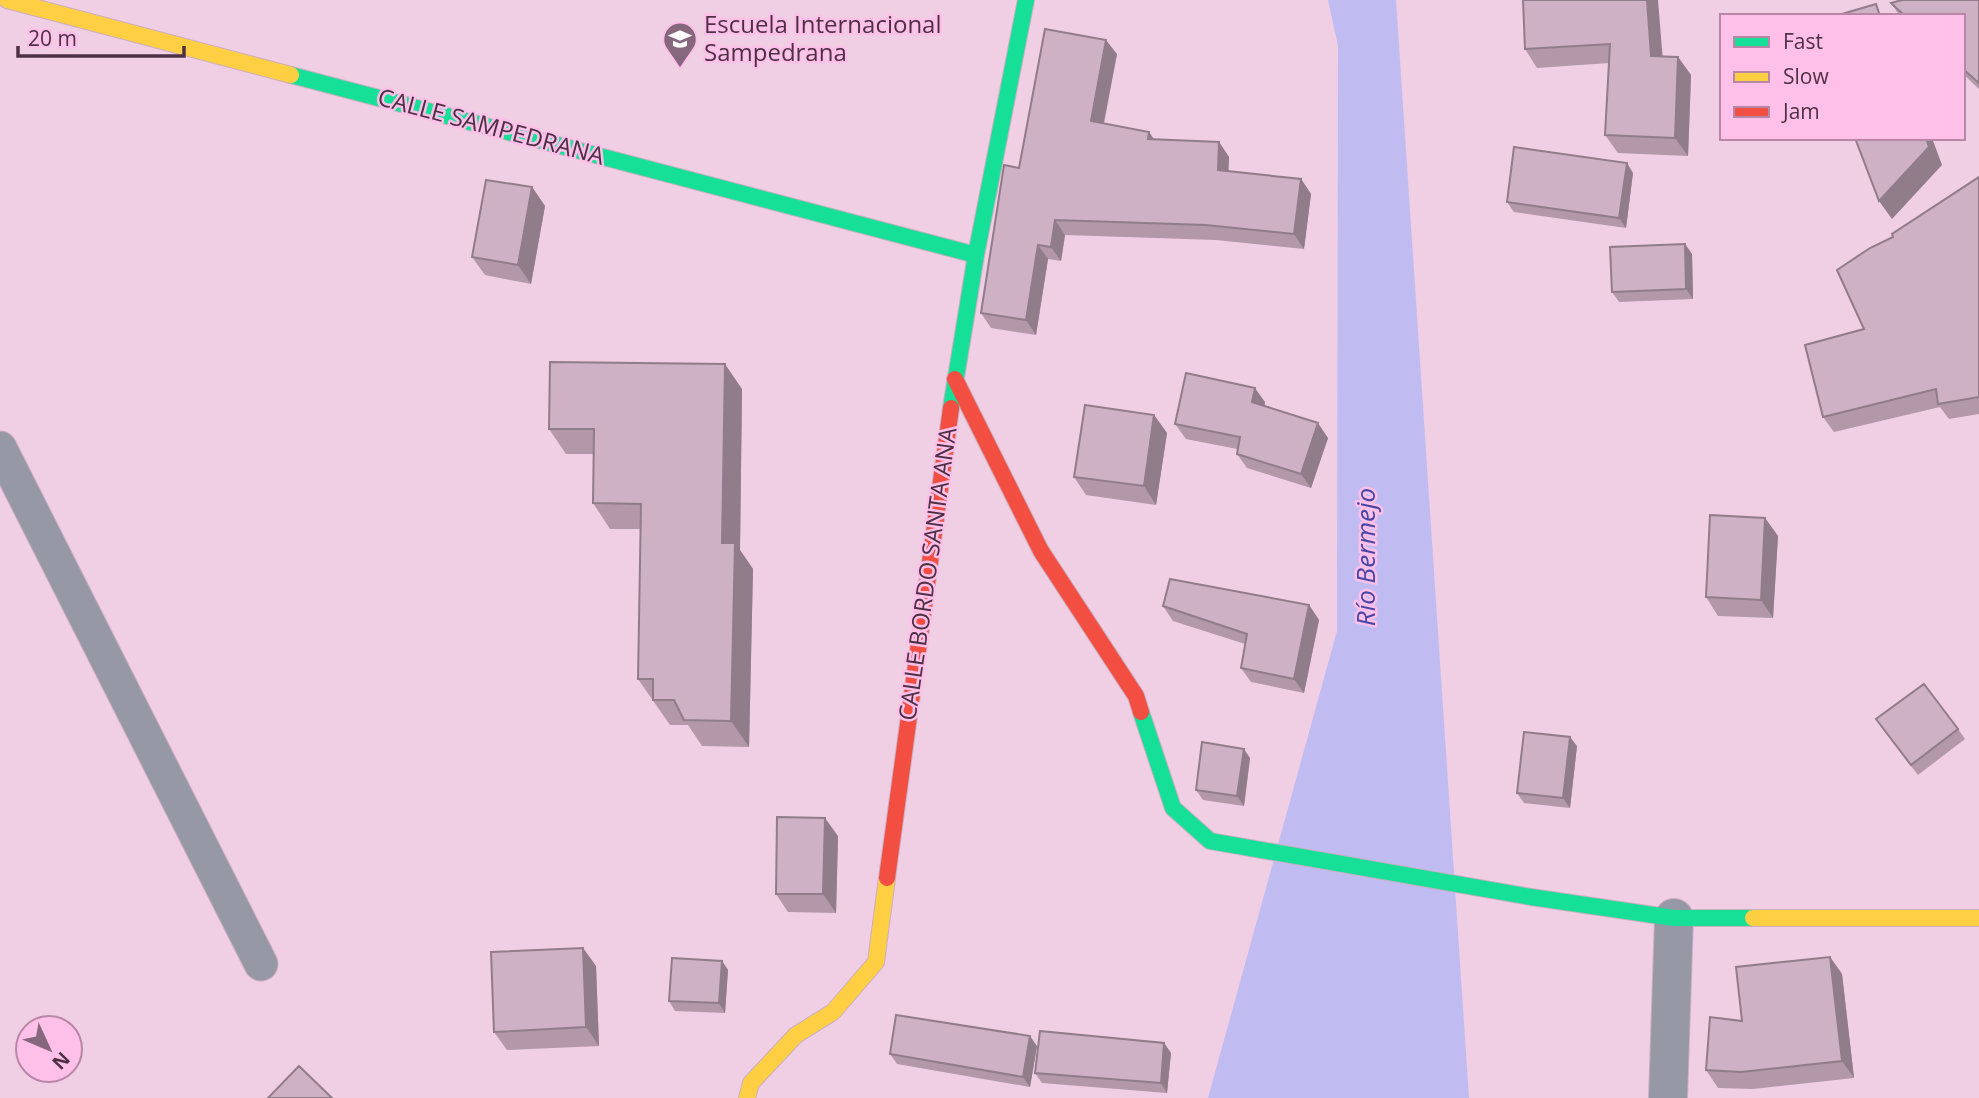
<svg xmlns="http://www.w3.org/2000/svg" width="1979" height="1098" font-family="'Open Sans',sans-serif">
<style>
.water{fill:#c0bcf1}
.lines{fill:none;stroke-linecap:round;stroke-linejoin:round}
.lane-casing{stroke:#caaec0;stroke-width:35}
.street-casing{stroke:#caaec0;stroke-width:40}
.fast-casing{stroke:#caaec0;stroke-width:18}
.slow-casing{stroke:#caaec0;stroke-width:18}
.jam-casing{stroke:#caaec0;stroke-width:18}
.lane{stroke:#9698a5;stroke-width:33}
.street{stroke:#9698a5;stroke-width:38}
.fast{stroke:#16e098;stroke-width:16}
.slow{stroke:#ffcf43;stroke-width:16}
.jam{stroke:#f24e42;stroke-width:16}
.wall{fill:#b298a9}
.shaded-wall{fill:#917c8a}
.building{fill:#cfb1c5;stroke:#917c8a;stroke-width:2}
.labels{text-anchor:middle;stroke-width:5;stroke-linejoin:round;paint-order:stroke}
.poi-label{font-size:24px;fill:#4e3045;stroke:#fec0e9;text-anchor:start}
.street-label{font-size:24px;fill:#4e3045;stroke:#fec0e9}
.water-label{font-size:26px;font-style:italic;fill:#4846a6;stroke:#fec0e9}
</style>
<rect width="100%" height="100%" fill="#f0cee4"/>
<path class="water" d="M1328,0H1396L1469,1098H1208L1337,631L1338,46Z"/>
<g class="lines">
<g class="lane-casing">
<path id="lane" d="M0,448L261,964"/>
</g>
<g class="street-casing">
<path id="street" d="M1668,1098L1674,918"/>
</g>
<g class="fast-casing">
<path id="fast" d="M291,75L976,255
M951,408L976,255L1026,0
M1141,712L1173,808L1210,841L1531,897L1674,918H1753"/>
</g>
<g class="slow-casing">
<path id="slow" d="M7,0L291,75
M1753,918H1979
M747,1098L751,1083L796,1035L833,1012L876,962L887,878"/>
</g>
<g class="jam-casing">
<path id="jam" d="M955,379L1041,551L1136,696L1141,712
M887,878L951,408"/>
</g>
<use href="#lane" class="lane"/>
<use href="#street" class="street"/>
<use href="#fast" class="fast"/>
<use href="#slow" class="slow"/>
<use href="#jam" class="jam"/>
</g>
<path class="wall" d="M1523,0L1663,56L1678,57L1691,75L1688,156L1618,153L1605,135L1609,63L1537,68L1525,49Z
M1979,0V89L1963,74V16H1900L1891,3Z
M1117,54L1104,124L1154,139L1219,142L1229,157L1228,171L1301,179L1311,194L1304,249L1216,240L1065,235L1061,261L1048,259L1036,335L991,328L981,313L1019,168Z
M1633,173L1626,228L1514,212L1507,202Z
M1979,177V414L1949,419L1940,407L1834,432L1823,417L1864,329L1893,237Z
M532,187L545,206L531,284L485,275L472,257Z
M1685,244L1692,254L1693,299L1619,302L1612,292Z
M742,389L740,550L753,569L749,747L702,746L688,725H670L638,679L641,529H610L593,503L594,454H566L549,429Z
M1265,402V406L1328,438L1311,488L1247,468L1237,454V449L1186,439L1175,424Z
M1154,415L1167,433L1156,505L1086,495L1074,477Z
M1765,518L1778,536L1773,618L1718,616L1706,597Z
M1309,605L1319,620L1304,693L1251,682L1241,668L1245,644L1173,621L1163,606Z
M1883,729H1958L1965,739L1918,775Z
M1577,746L1570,808L1524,803L1517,793Z
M1250,758L1244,806L1203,800L1196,790Z
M838,836L836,913L788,912L776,894Z
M583,948L596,966L599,1046L507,1050L494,1032Z
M1830,957L1842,974L1854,1078L1753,1089L1718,1088L1706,1070L1742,1021Z
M722,961L728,970L725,1013L675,1011L669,1001Z
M1164,1043L1171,1053L1167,1093L1042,1083L1035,1073Z
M1037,1046L1030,1087L897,1064L890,1054Z"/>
<path class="shaded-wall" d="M1647,0H1658L1664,74L1651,56Z
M1106,40L1117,54L1101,136L1091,121Z
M1678,57L1691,75L1688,156L1675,138Z
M1149,132L1159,146L1148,139Z
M1926,138H1932L1942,165L1892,219L1879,201Z
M1219,142L1229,157L1228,185L1218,170Z
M1627,163L1633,173L1626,228L1619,218Z
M1301,179L1311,194L1304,249L1294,234Z
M532,187L545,206L531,284L518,265Z
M1055,220L1065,235L1061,261L1051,247Z
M1685,244L1692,254L1693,299L1686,289Z
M1038,245L1048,259L1036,335L1026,320Z
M725,364L742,389L740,550L753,569L749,747L731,721L722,543Z
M1255,388L1265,402L1262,417L1252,402Z
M1154,415L1167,433L1156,505L1144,486Z
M1318,423L1328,438L1311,488L1301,474Z
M1765,518L1778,536L1773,618L1761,600Z
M1309,605L1319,620L1304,693L1294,679Z
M1570,737L1577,746L1570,808L1563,798Z
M1244,749L1250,758L1244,806L1237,796Z
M825,818L838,836L836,913L823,894Z
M583,948L596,966L599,1046L586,1027Z
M1830,957L1842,974L1854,1078L1842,1061Z
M722,961L728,970L725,1013L719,1003Z
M1030,1036L1037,1046L1030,1087L1023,1077Z
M1164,1043L1171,1053L1167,1093L1161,1083Z"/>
<path class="building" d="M1523,0H1647L1651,56L1678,57L1675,138L1605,135L1610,44L1525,49Z
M1902,0H1979V83L1963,69V16H1905L1891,3Z
M1876,4L1880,16H1835Z
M1045,29L1106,40L1091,121L1149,132L1148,139L1219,142L1218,170L1301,179L1294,234L1206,225L1055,220L1051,247L1038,245L1026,320L981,313L1004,165L1019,168Z
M1855,138H1926L1929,147L1879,201Z
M1514,147L1627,163L1619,218L1507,202Z
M1979,177V397L1938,404L1936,389L1823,417L1805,345L1864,329L1837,270L1870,248L1893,237L1892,234Z
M486,180L532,187L518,265L472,257Z
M1685,244L1686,289L1612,292L1610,247Z
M550,362L725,364L722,543H735L731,721L684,720L674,700H653V679H638L641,504L593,503L594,429H549Z
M1186,373L1255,388L1252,402L1318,423L1301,474L1237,454L1240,437L1175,424Z
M1085,405L1154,415L1144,486L1074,477Z
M1710,515L1765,518L1761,600L1706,597Z
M1170,579L1309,605L1294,679L1241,668L1247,634L1163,606Z
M1924,684L1958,729L1911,765L1876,719Z
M1524,732L1570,737L1563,798L1517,793Z
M1202,742L1244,749L1237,796L1196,790Z
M777,817L825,818L823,894H776Z
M583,948L586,1027L494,1032L491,952Z
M1830,957L1842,1061L1741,1072L1706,1070L1710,1017L1742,1021L1736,967Z
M672,958L722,961L719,1003L669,1001Z
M896,1015L1030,1036L1023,1077L890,1054Z
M1040,1031L1164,1043L1161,1083L1035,1073Z
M299,1066L332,1098H268Z"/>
<defs>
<g id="school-pin" transform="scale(1.75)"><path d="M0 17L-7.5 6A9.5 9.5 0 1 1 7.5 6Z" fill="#87677d" stroke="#fec0e9"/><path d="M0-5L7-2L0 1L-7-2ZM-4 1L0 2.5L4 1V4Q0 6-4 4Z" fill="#fff"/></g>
</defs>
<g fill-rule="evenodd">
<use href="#school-pin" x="680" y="39"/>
</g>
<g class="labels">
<g class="poi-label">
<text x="704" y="33">Escuela Internacional<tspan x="704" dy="28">Sampedrana</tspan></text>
</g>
<g class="street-label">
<text transform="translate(491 127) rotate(15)" y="8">CALLE SAMPEDRANA</text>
<text transform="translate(928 574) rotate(-82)" y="8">CALLE BORDO SANTA ANA</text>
</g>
<g class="water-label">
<text transform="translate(1366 557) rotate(-90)" y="9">Río Bermejo</text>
</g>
</g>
<rect x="1720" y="14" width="245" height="126" fill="#fec0e9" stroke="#b886a7" stroke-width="2"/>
<rect x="1734" y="37" width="35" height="10" fill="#16e098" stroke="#b886a7" stroke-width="2"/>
<text x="1783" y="49" font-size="21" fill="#4e3045">Fast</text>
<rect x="1734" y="72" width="35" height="10" fill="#ffcf43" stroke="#b886a7" stroke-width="2"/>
<text x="1783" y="84" font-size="21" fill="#4e3045">Slow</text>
<rect x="1734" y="107" width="35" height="10" fill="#f24e42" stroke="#b886a7" stroke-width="2"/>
<text x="1783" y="119" font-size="21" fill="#4e3045">Jam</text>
<g transform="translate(49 1049) rotate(134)"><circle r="33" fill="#fec0e9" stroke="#b886a7" stroke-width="2"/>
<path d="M0-5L12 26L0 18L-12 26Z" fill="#87677d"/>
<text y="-10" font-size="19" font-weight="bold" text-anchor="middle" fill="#4e3045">N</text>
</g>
<path d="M18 46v10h166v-10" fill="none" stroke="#4e3045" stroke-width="3.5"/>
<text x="28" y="46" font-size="21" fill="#4e3045" stroke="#fec0e9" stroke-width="5" paint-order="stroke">20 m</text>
</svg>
